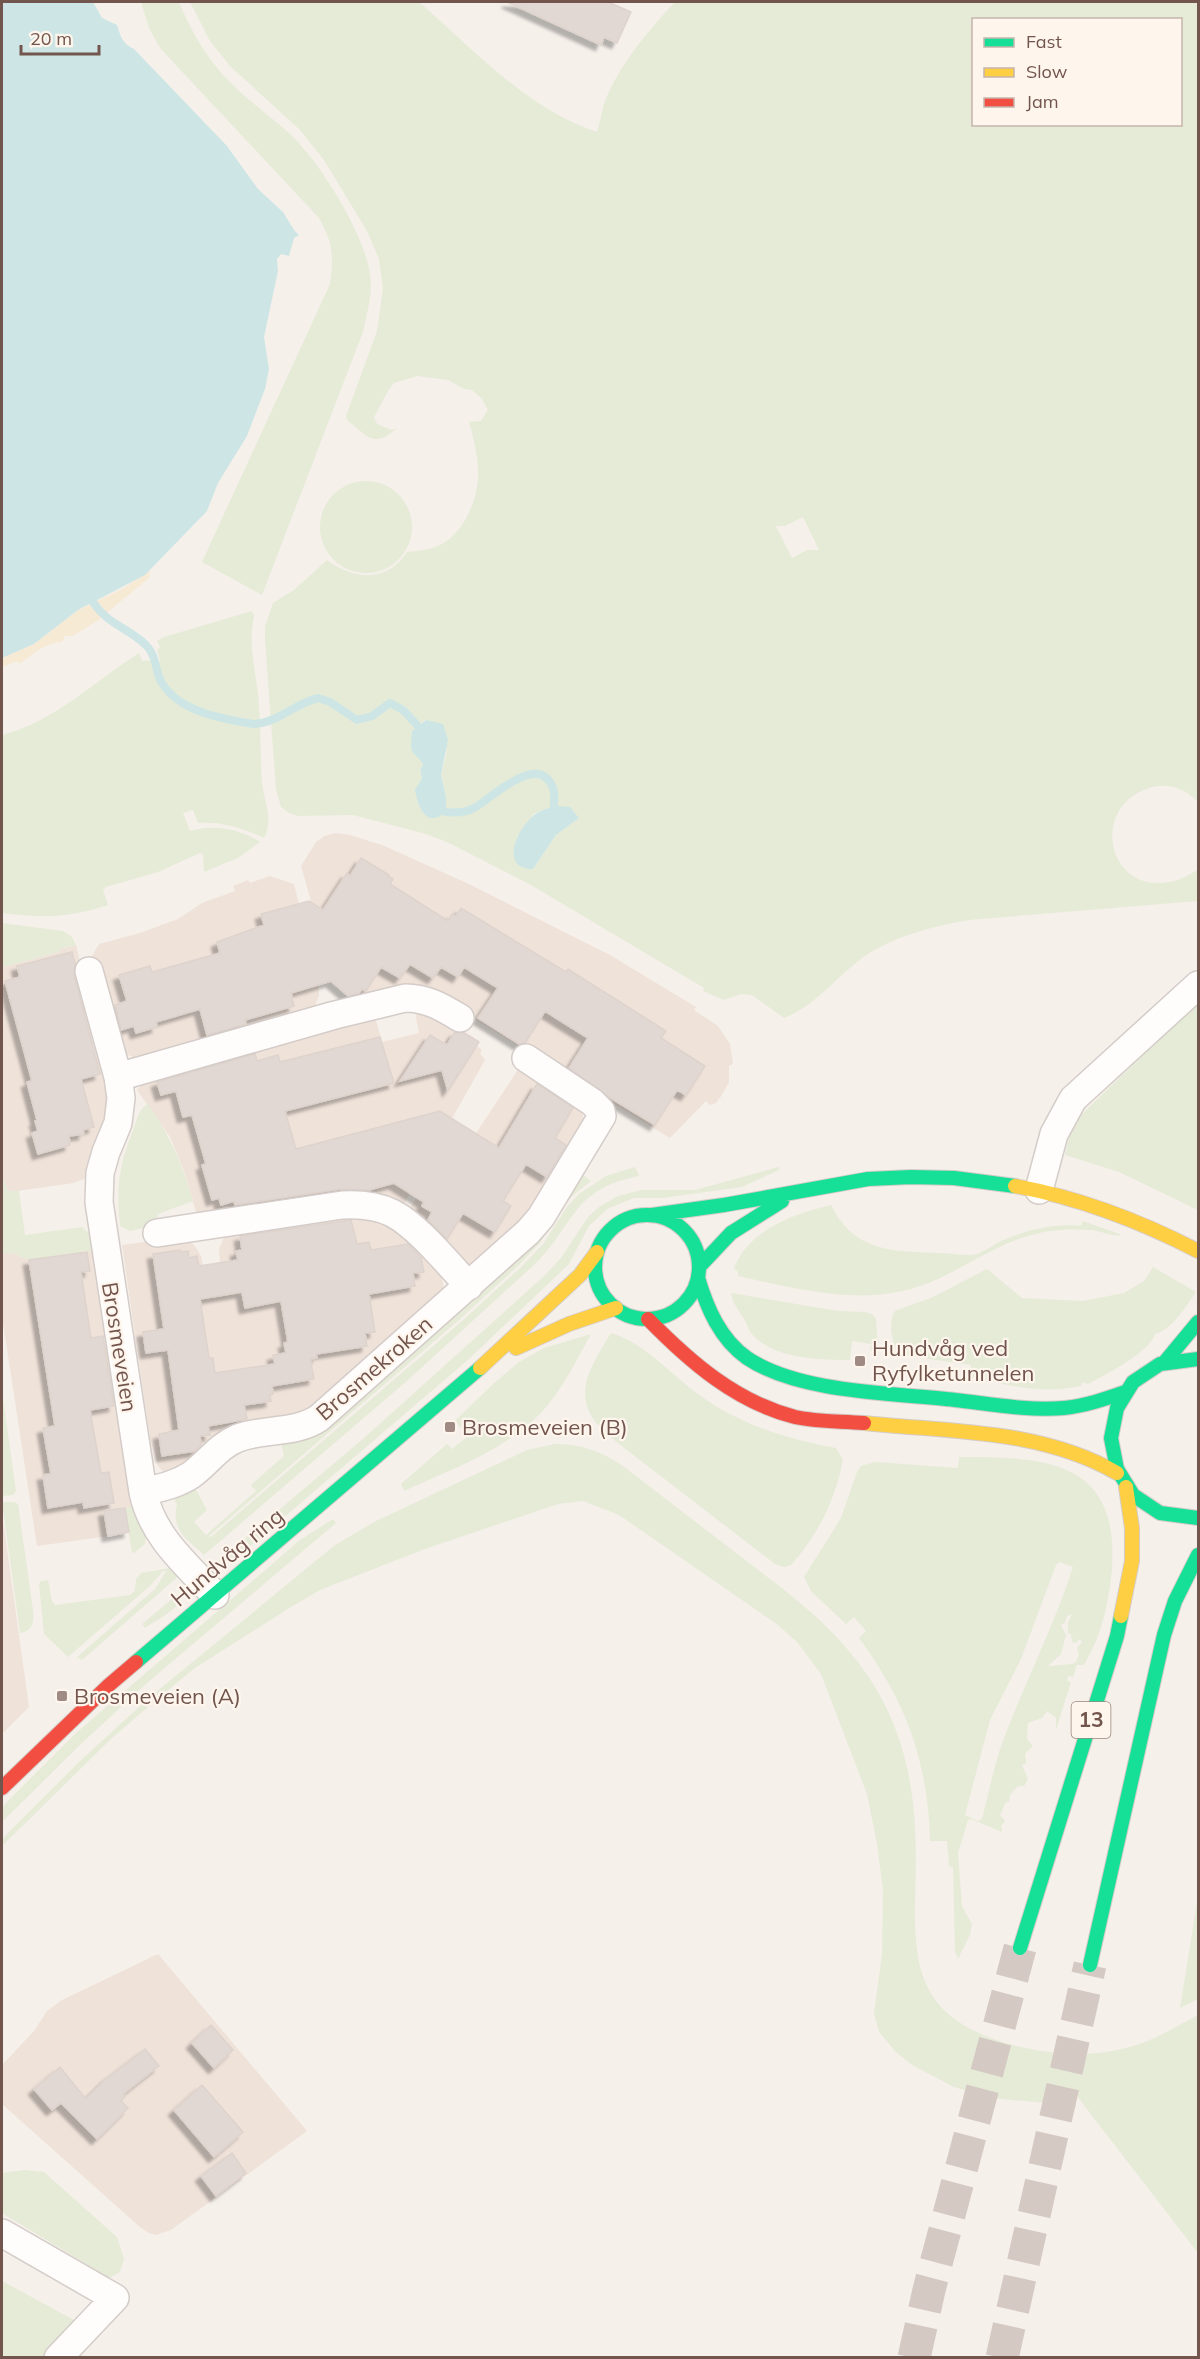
<svg xmlns="http://www.w3.org/2000/svg" width="1200" height="2359" font-family="Mulish,sans-serif">
<style>
.residential{fill:#efe2d9}
.green{fill:#e5ebd7;fill-rule:evenodd}
.sand{fill:#f7ead5}
.water{fill:#cde6e5}
.lines{fill:none;stroke-linecap:round;stroke-linejoin:round}
.stream{stroke:#cde6e5;stroke-width:8}
.building{fill:#e2d8d3;stroke:#ded3cd;stroke-width:1.5;fill-rule:evenodd;filter:url(#shadow)}
.highway-tunnel{stroke:#d5c9c4;stroke-width:33;stroke-dasharray:33 16;stroke-linecap:butt}
.street-casing{stroke:#d4ccc8;stroke-width:30}
.fast-casing{stroke:#d5ccc8;stroke-width:16}
.slow-casing{stroke:#d5ccc8;stroke-width:16}
.jam-casing{stroke:#d5ccc8;stroke-width:16}
.street{stroke:#fefdfc;stroke-width:27}
.fast{stroke:#16e098;stroke-width:14}
.slow{stroke:#ffcf43;stroke-width:14}
.jam{stroke:#f24e42;stroke-width:14}
.poi-dot{fill:#a08b84;stroke:#fef5ec;stroke-width:2}
.labels{text-anchor:middle;stroke-width:4.5;stroke-linejoin:round;paint-order:stroke}
.shield{fill:#fef5ec;stroke:#9c857d;stroke-width:1.5}
.shield-label{font-size:21px;font-weight:bold;fill:#72554d}
.street-label{font-size:22px;fill:#72554d;stroke:#fef5ec}
.poi-label{font-size:22px;fill:#72554d;stroke:#fef5ec;text-anchor:start}
</style>
<defs>
<filter id="shadow"><feDropShadow dx="-5.5" dy="5.5" stdDeviation="1.5" flood-color="#0004"/></filter>
</defs>
<rect width="100%" height="100%" fill="#f6f0eb"/>
<path class="residential" d="M335,833L350,835L382,845L469,884L610,955L696,1007L694,1010L718,1026L730,1044L733,1064L729,1066V1082L722,1095L716,1103L710,1105L706,1101L670,1138L451,1005L350,998L345,995L334,982L301,866L316,842L325,836Z
M270,876L294,884L318,981L319,996L314,1008L138,1059L123,1053L112,1030L92,956L99,944L140,933L178,919L202,903L235,891L233,886L248,880L250,883Z
M76,945L113,1094L88,1177L74,1183L10,1192L8,1191L2,1177V967L59,952V949Z
M429,1009L479,1041L476,1045L482,1050L480,1053L485,1060L401,1209L198,1219L184,1171L170,1137L137,1090L149,1077L374,1013L382,1042L419,1033L416,1018L417,1011Z
M521,1065L580,1106L585,1123L534,1210L476,1264H465L407,1213L452,1139L467,1147Z
M347,1213L386,1220L441,1273L444,1289L309,1414L203,1452L169,1473L163,1472L158,1466L150,1438L122,1245L173,1238L190,1242L195,1246L201,1256L207,1285L222,1283L219,1249L224,1237L229,1234Z
M96,1250L138,1532L37,1546L2,1316V1253H13L28,1260Z
M2,1513L29,1707L2,1734Z
M158,1954L307,2131L171,2230L156,2235L149,2233L141,2228L2,2104V2065L34,2031L47,2011L62,2000Z"/>
<path class="green" d="M141,2H179C192,34 210,64 236,88C254,105 274,119 292,136C321,164 364,233 370,274C373,293 367,313 363,332L262,595L202,562L330,284C334,256 333,243 319,218L160,48L149,28Z
M190,2H419C473,49 527,109 597,132C601,120 602,107 607,96C623,60 649,30 675,2H1198V802C1185,788 1167,782 1149,788C1090,807 1106,893 1169,882C1180,881 1189,874 1198,870V901L969,920C931,927 888,937 857,962C833,981 813,1007 784,1018L752,995L741,994L724,1000L703,991L704,988L531,885L447,842L426,834L353,815L298,816L289,813L281,807L276,790L265,640V626L273,603L294,590L327,560C354,580 387,583 407,552C418,551 429,550 440,545C462,535 477,502 478,478C479,459 474,440 469,422L481,421L488,410L482,399L472,390L464,389L448,380L417,376L394,383L388,391L374,417L377,424L392,430L397,428C373,449 369,437 347,420L346,416L377,331L383,289L379,259L367,231L324,160L300,130L230,66L210,41ZM974,20H1180V124H974ZM803,517L819,550H807L792,558L776,526H785ZM425,720L447,751L441,775L446,797L445,806L424,814C416,802 414,790 422,778L420,770L423,765L412,731ZM547,808L579,818L556,835L533,869L517,837L534,814Z
M320 527a46 46 0 1 1 92 0a46 46 0 1 1-92 0Z
M252,611L254,616C248,644 255,667 258,694C261,724 260,753 262,783C264,801 274,820 264,838C243,828 221,821 198,823L193,810L183,813L190,831C212,824 240,828 260,842L238,858L204,872L203,855L200,853L158,872L106,887L103,890L108,905C69,918 42,918 2,913V735C54,722 95,681 139,653L142,661L152,660L156,664L160,661L157,650L160,647L157,641L164,637Z
M2,923L63,931L72,937L76,945L59,949L60,952L2,967Z
M1198,1002V1210L1119,1172L1065,1155L1069,1136L1082,1114Z
M148,1104C172,1140 181,1160 193,1201L158,1214L157,1225L130,1231L120,1226C116,1187 119,1164 134,1128C137,1119 139,1109 148,1104Z
M635,1167L639,1176C572,1189 576,1223 535,1264L408,1380L204,1555C186,1538 171,1531 177,1504L174,1501L181,1492L195,1488L207,1510L194,1522L206,1535L256,1491L251,1485L284,1456L281,1442L579,1172L591,1181L571,1197L540,1243L519,1265L459,1320L209,1536L211,1537L461,1322L521,1267L543,1244L567,1207L579,1194L606,1176Z
M778,1167L779,1170L742,1187L663,1198H634L607,1209L589,1226L569,1264L469,1359L234,1560L215,1564L364,1438L543,1277L561,1258L588,1217L599,1207L618,1196L641,1190H695Z
M2,1177L8,1191H19L25,1235L82,1227L86,1231L93,1233L96,1250L28,1260L13,1253H2Z
M831,1205C855,1253 893,1251 940,1253C951,1253 966,1257 977,1254C985,1251 993,1245 1001,1241C1027,1230 1053,1223 1081,1226L1083,1221L1122,1235C1113,1237 1101,1231 1091,1230C1073,1229 1053,1229 1036,1234C1001,1242 972,1263 940,1278C874,1310 806,1291 738,1276V1272L734,1268C749,1230 793,1214 831,1205Z
M1153,1267L1196,1292C1186,1306 1172,1330 1155,1334C1150,1352 1105,1375 1088,1384L1083,1382L1081,1386C1040,1395 1010,1385 970,1377L971,1365L901,1355C891,1348 888,1321 895,1311L933,1297L987,1269L1022,1298L1083,1301L1124,1293L1144,1281Z
M731,1293L838,1311L865,1312L872,1314L876,1319L878,1348L876,1351H870L871,1344L852,1341L850,1360C819,1360 768,1359 749,1330C748,1327 747,1324 746,1322C740,1312 733,1305 731,1293Z
M611,1333C645,1343 670,1374 698,1394C738,1424 787,1439 836,1448L843,1460C835,1500 819,1534 791,1565L784,1567L775,1564L610,1437C567,1401 588,1371 611,1333Z
M591,1334C579,1356 567,1380 551,1401C515,1447 456,1467 404,1491L401,1484L447,1444L452,1449L466,1438V1434L455,1421L493,1384L519,1362L544,1348Z
M2,1391L16,1491L13,1495L2,1496Z
M555,1444C581,1444 601,1451 623,1466C662,1496 701,1526 740,1556C794,1597 843,1632 878,1692C902,1734 913,1781 915,1829C921,1932 887,2013 1017,2046C1062,2057 1109,2058 1152,2039C1168,2032 1183,2023 1198,2015V2253L1076,2095L1069,2097L1076,2106L1075,2108L1068,2105L991,2098L954,2087L912,2065L896,2052L879,2032L874,2014L882,1954L883,1890L877,1844L867,1794L821,1674L797,1642L778,1625L619,1515L583,1501L558,1504L425,1549L320,1590L291,1607L195,1668L155,1701L112,1738L2,1846V1839L80,1761L150,1697L335,1545L376,1521L527,1450Z
M959,1457C1045,1457 1119,1459 1112,1568C1109,1602 1102,1635 1084,1665H1077L1073,1677L1068,1676L1067,1681L1071,1682L1056,1730V1718L1047,1711L1042,1718L1028,1723L1027,1739L1033,1746L1025,1754L1026,1763L1022,1765L1028,1779L1024,1786H1018L1010,1795L1009,1802H1006L1000,1815L1005,1821L1001,1826L1002,1832L971,1819L968,1820L958,1853L962,1906L972,1924L970,1935L958,1959L955,1952L953,1867L949,1866L947,1841H930C928,1761 906,1702 859,1638L866,1631L854,1617L846,1624L811,1591L804,1577L841,1518L857,1472L861,1466L875,1462L958,1468ZM1060,1562L1073,1567C1054,1626 1026,1680 1004,1738C994,1764 989,1792 982,1819L978,1821L965,1815L990,1720L1021,1659L1056,1565ZM1072,1614L1068,1622V1633L1071,1634L1072,1642L1076,1643L1080,1639L1082,1642L1077,1648L1079,1654L1076,1662L1072,1664L1048,1666L1061,1654L1066,1635L1061,1625L1065,1623L1067,1616Z
M2,1502H14L18,1504L33,1610C34,1622 33,1631 20,1633Z
M129,1507L135,1508L146,1534L145,1544L134,1553L132,1552L124,1509Z
M333,1519L336,1523L147,1683L82,1743L2,1822V1807L75,1734L300,1540Z
M170,1568L180,1575L82,1660L77,1657L155,1589L166,1571H163L151,1585L68,1657L44,1634L39,1584L41,1581L48,1580L52,1601L55,1605L130,1595L135,1590L136,1579L141,1573Z
M184,1589C181,1610 161,1617 145,1628L142,1624Z
M1198,1896V1999L1180,2008Z
M24,2170L44,2172L117,2237L124,2259L120,2272L109,2278L2,2213V2173Z
M2,2281L74,2320L75,2324L45,2357H2Z"/>
<path class="sand" d="M150,571L149,578L97,621L73,636H65L62,642C47,642 32,654 21,663L15,662L2,667V658L34,644L78,610L122,589Z"/>
<path class="water" d="M2,2H93L102,18L117,25C121,37 122,43 134,49L227,146L258,189L283,212L294,230L299,235L294,238L289,256L281,254L277,259L278,271L264,337L269,369L265,389L247,436L218,483L207,511L145,575L78,610L34,644L2,658Z
M426,720L443,724L448,740L441,775L446,797V812C426,829 418,807 415,790L422,778L420,770L423,765C420,758 417,758 413,752C409,747 412,737 412,731Z
M559,806L570,807L579,818L556,835L533,869C499,869 517,829 533,816C540,810 549,807 559,806Z"/>
<g class="lines">
<path class="stream" d="M93,602C108,625 127,627 146,645C158,657 154,671 162,683C179,712 223,719 253,724C278,723 294,704 318,698L330,702L357,720L372,716L390,703L403,710L417,725
M446,812C455,813 465,813 474,808C490,800 538,750 553,788C555,793 554,801 554,806"/>
</g>
<path class="building" d="M507,2H608L631,12L617,43L604,37L601,45Z
M361,858L389,875L388,876L393,879L390,884L448,921L452,914L456,916L461,908L566,972L568,969L666,1031L661,1038L705,1066L693,1085L686,1095L677,1090L655,1125L609,1097L569,1068L588,1038L545,1011L525,1043L519,1044L478,1018L498,988L464,967L458,977L441,967L433,978L410,964L400,978L381,967L366,991L362,989L359,993L348,996L331,981L291,993L294,1006L245,1020L246,1024L207,1035L200,1009L156,1022L157,1027L136,1033L134,1026L121,1030L115,1005L127,1001L119,975L150,966L152,972L220,953L217,942L264,925L261,914L309,901L323,910L347,873L350,876Z
M72,952L75,964L74,975L100,1074L81,1079L94,1127L83,1130L84,1134L69,1136L70,1145L38,1154L32,1133L38,1131L35,1121L37,1120L27,1082L32,1081L5,981L20,977L17,966Z
M455,1032L464,1033L479,1042L448,1091L442,1070L400,1081L430,1035L447,1045Z
M380,1037L394,1083L285,1111L296,1149L440,1111L499,1148L537,1084L573,1108L555,1138L566,1145L547,1177L526,1164L503,1201L511,1206L495,1232L463,1213L447,1239L428,1220L432,1212L422,1206L424,1202L394,1183L369,1190L340,1189L235,1205L234,1201L221,1205L219,1198L212,1200L202,1165L206,1164L192,1115L183,1117L176,1091L161,1095L157,1082L255,1054L257,1061L278,1055L280,1062Z
M351,1220L357,1244L369,1242L371,1250L408,1244L421,1257L424,1272L413,1273L415,1286L369,1294L375,1332L365,1333L367,1346L316,1354L317,1358L310,1359L314,1379L272,1386L273,1394L270,1395L271,1401L244,1405L247,1419L208,1426L210,1435L200,1436L201,1445L195,1451L162,1456L159,1434L179,1430L168,1350L146,1353L143,1332L164,1329L153,1254L180,1250L181,1252L188,1251L189,1258L197,1256L199,1266L238,1260L236,1251L242,1250L240,1236ZM242,1292L245,1308L281,1301L288,1342L284,1343L286,1353L273,1355L275,1364L215,1373L213,1358H209L200,1299Z
M87,1252L90,1271L81,1272L91,1338L103,1336L114,1406L90,1410L101,1473L109,1472L114,1503L84,1508L83,1502L48,1508L43,1475L51,1474L43,1428L55,1426L29,1260Z
M125,1508L129,1532L108,1536L104,1511Z
M211,2025L233,2050L214,2068L192,2043Z
M145,2049L159,2066L123,2094L125,2096L121,2101L128,2108L97,2139L61,2103L52,2110L34,2089L60,2067L86,2099L107,2078Z
M202,2085L243,2132L214,2157L174,2110Z
M232,2153L246,2173L216,2196L201,2176Z"/>
<g class="lines">
<path class="highway-tunnel" d="M914,2358L929,2290L1020,1948
M1002,2358L1090,1965"/>
<g class="street-casing">
<path id="street" d="M89,971L118,1077L121,1098L118,1123L106,1152L100,1173L99,1202L143,1492C152,1536 186,1564 215,1595
M118,1077L335,1015L405,998C427,998 442,1007 460,1018
M1039,1190L1054,1134L1073,1099L1198,985
M157,1233L342,1205C360,1204 376,1205 392,1213C418,1226 449,1265 469,1286
M143,1492C159,1488 176,1485 191,1475C208,1463 218,1446 238,1438C265,1428 295,1434 319,1418L528,1232L541,1217L602,1116L601,1111L592,1102L526,1058
M2,2233L115,2298L58,2358"/>
</g>
<g class="fast-casing">
<path id="fast" d="M652,1215L724,1205L868,1179L911,1177L954,1178L1015,1186
M595 1267a52 52 0 1 1 104 0a52 52 0 1 1-104 0Z
M699,1267L731,1233L782,1201
M698,1278C707,1308 720,1339 747,1358C799,1393 893,1393 955,1400C991,1404 1027,1411 1064,1408C1085,1406 1105,1399 1125,1392
M1198,1359L1160,1364L1133,1382L1117,1408L1111,1438L1117,1469L1133,1495L1160,1513L1198,1518
M1164,1363L1198,1322
M136,1662L480,1368
M1020,1948L1117,1636L1121,1616
M1090,1965L1164,1635L1175,1601L1198,1555"/>
</g>
<g class="slow-casing">
<path id="slow" d="M1015,1186C1080,1198 1140,1221 1198,1251
M516,1348L569,1324L616,1308
M480,1368L580,1275L597,1252
M864,1423C949,1432 1041,1429 1117,1473
M1121,1616L1132,1561V1528L1126,1487"/>
</g>
<g class="jam-casing">
<path id="jam" d="M648,1319C690,1362 736,1402 795,1417C817,1422 842,1421 864,1423
M2,1788L109,1685L136,1662"/>
</g>
<use href="#street" class="street"/>
<use href="#fast" class="fast"/>
<use href="#slow" class="slow"/>
<use href="#jam" class="jam"/>
</g>
<g class="poi-dot">
<rect x="854" y="1355" width="12" height="12" rx="3"/>
<rect x="444" y="1421" width="12" height="12" rx="3"/>
<rect x="56" y="1690" width="12" height="12" rx="3"/>
</g>
<g class="labels">
<rect class="shield" x="1071.5" y="1702" width="39" height="36" rx="4.5"/>
<g class="shield-label">
<text x="1091" y="1727">13</text>
</g>
<g class="street-label">
<text transform="translate(120 1347) rotate(81)" y="8">Brosmeveien</text>
<text transform="translate(374 1368) rotate(-41)" y="8">Brosmekroken</text>
<text transform="translate(227 1557) rotate(-40)" y="8">Hundvåg ring</text>
</g>
<g class="poi-label">
<text x="872" y="1356">Hundvåg ved<tspan x="872" dy="25">Ryfylketunnelen</tspan></text>
<text x="462" y="1435">Brosmeveien (B)</text>
<text x="74" y="1704">Brosmeveien (A)</text>
</g>
</g>
<rect width="1200" height="2359" fill="none" stroke="#72554d" stroke-width="6"/>
<rect x="972" y="18" width="210" height="108" fill="#fef5ec" stroke="#c6b5ac" stroke-width="1.5"/>
<rect x="984" y="38" width="30" height="9" fill="#16e098" stroke="#c6b5ac" stroke-width="1.5"/>
<text x="1026" y="48" font-size="18" fill="#72554d">Fast</text>
<rect x="984" y="68" width="30" height="9" fill="#ffcf43" stroke="#c6b5ac" stroke-width="1.5"/>
<text x="1026" y="78" font-size="18" fill="#72554d">Slow</text>
<rect x="984" y="98" width="30" height="9" fill="#f24e42" stroke="#c6b5ac" stroke-width="1.5"/>
<text x="1026" y="108" font-size="18" fill="#72554d">Jam</text>
<path d="M21 45v9h78v-9" fill="none" stroke="#72554d" stroke-width="3"/>
<text x="30" y="45" font-size="18" fill="#72554d" stroke="#fef5ec" stroke-width="4.5" paint-order="stroke">20 m</text>
</svg>
